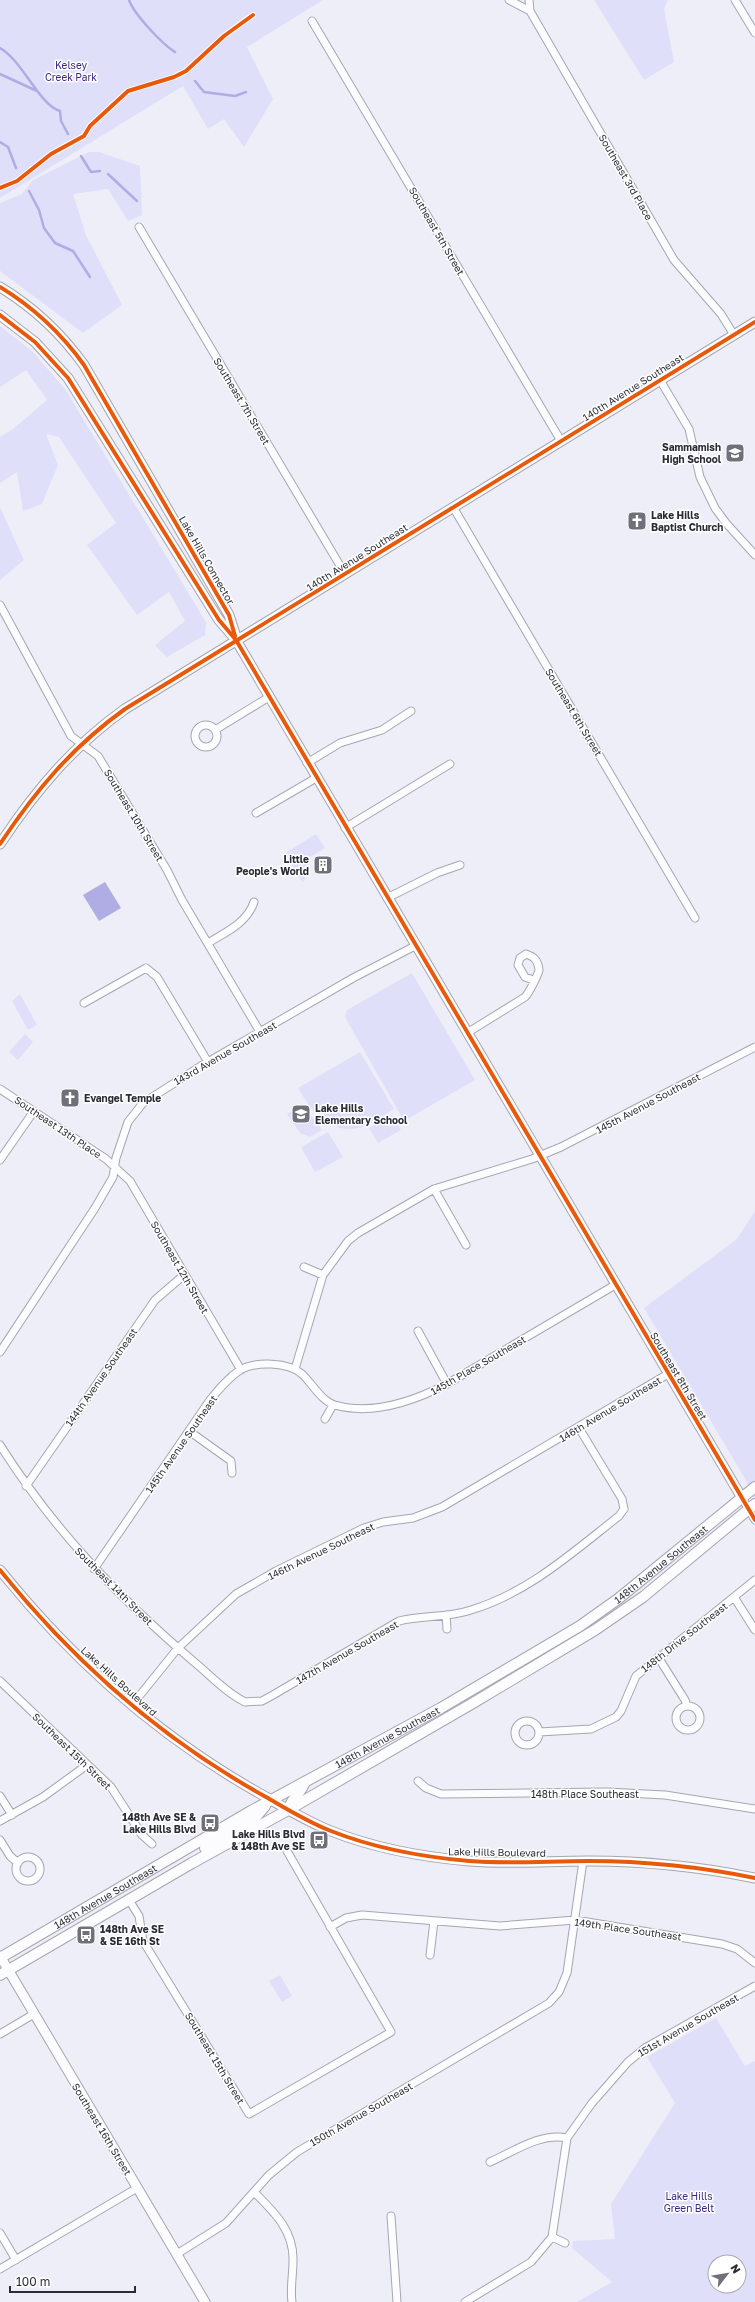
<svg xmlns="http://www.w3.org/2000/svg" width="755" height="2302" font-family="'Golos Text',sans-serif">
	<rect width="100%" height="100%" fill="#eeeef8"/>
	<path fill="#dfdffa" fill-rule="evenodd" d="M 0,0 L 323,0 L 247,47 L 273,99 L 244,147 L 224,119 L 208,129 L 183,86 L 0,198 Z
		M 594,0 L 668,0 L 664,9 L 674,62 L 644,80 Z
		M 89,152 L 99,152 L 140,166 L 142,215 L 128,221 L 108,189 L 73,194 L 86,235 L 122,305 L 83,333 L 0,271 L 0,203 L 22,194 L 33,180 Z
		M 0,326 L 33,352 L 65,389 L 206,622 L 205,635 L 167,657 L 155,645 L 185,621 L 169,592 L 137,615 L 87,545 L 116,523 L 59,437 L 46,434 L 58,465 L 42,504 L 23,511 L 17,472 L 0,483 L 0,437 L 13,429 L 47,400 L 26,370 L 0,387 Z
		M 0,507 L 24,560 L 0,580 Z
		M 316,834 L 325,848 L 307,859 L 309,864 L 300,869 L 306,879 L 302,882 L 285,853 Z
		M 412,973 L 475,1080 L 404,1121 L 345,1017 L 347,1010 Z
		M 20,994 L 37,1025 L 28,1030 L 12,1001 Z
		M 25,1034 L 33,1042 L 18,1060 L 9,1052 Z
		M 360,1052 L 394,1109 C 385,1114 376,1121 367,1125 C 334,1139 313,1114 298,1088 Z
		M 303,1105 C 308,1115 317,1120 322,1130 L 310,1137 L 300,1133 L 287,1114 Z
		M 392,1115 L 401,1130 L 378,1143 L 369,1128 Z
		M 328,1132 L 343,1157 L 315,1172 L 301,1147 Z
		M 755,1211 L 755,1500 L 744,1477 L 644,1308 L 737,1239 Z
		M 280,1975 L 292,1996 L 282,2002 L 269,1981 Z
		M 716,2018 L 745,2066 L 755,2061 L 755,2302 L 577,2302 L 612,2282 L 572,2248 L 573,2241 L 615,2239 L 611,2204 L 675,2103 L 647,2057 ZM 715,2262 L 739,2262 L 739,2286 L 715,2286 Z"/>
	<path fill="#b0ace4" d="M 105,882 L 121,908 L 99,921 L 83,895 Z"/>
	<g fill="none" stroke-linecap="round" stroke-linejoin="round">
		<path stroke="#b0ace4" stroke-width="2.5" d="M 129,0 C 134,14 162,44 175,52
			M 0,48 C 22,60 40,106 60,111 L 61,121 L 68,134
			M 0,74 L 37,91
			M 195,81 L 204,92 L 235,96 L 246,92
			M 0,142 L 8,147 L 16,168
			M 81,156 L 91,172 L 100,171
			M 108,174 L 137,201
			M 29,191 L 39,210 L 44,228 L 55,243 L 73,251 L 90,277"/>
		<g stroke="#a6a6b0" stroke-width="9">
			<path id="street" d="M 509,0 L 530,11
				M 529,0 L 530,11 L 674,260 L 721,314 L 734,335
				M 735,0 L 755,33
				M 312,21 L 561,441
				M 139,227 L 345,574
				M 660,380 L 689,429 L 700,477 L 715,508 L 726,523 L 755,555
				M 453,507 L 695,918
				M 0,605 L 71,736 L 98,756 L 167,870 L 182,900 L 260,1032
				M195 736a11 11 0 1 1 22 0a11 11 0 1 1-22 0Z
				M 215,730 L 269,697
				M 307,763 L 340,743 L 382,730 L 411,711
				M 256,813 L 316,778
				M 345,828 L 450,764
				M 387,898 L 437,873 L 460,865
				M 208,943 C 226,932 247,923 254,902
				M 146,968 L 157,977 L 208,1062
				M 84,1003 L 146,968
				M 467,1033 L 525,997 C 529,993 538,975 539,970 C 538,961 535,957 526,954 L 520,958 L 518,965 L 525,977 L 533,980
				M 0,1089 L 106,1159 L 130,1181 L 241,1370
				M 0,1160 L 34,1111
				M 434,1189 L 466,1245
				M 304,1267 L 323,1275
				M 418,1331 L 447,1384
				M 0,1352 L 95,1208 L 113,1177 L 116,1158 L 128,1122 L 143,1103 L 201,1066 L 353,978 L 415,946
				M 295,1369 L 323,1275 L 348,1241 L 358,1233 L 434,1189 L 532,1159 L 561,1147 L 755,1047
				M 325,1419 L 333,1405
				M 579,1428 L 622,1499 L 624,1509
				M 189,1431 L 231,1461 L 232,1473
				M 0,1445 C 53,1529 117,1596 193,1661 C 209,1674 226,1693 245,1702 L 262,1701 L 273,1695 L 399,1621 C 423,1615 448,1618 471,1610 C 528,1593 573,1552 619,1516 L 624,1509
				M 26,1486 L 155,1300 L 184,1275
				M 742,1498 L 755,1520
				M 94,1569 L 210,1400 C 219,1389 228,1378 240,1370 C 256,1361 288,1362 302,1374 C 312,1383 321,1401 335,1405 C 373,1416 414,1401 447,1384 L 615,1285
				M 734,1597 L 755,1630
				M 446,1615 L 447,1629
				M 658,1657 L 685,1700 L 687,1706
				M 0,1681 L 111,1787 L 142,1835 L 152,1844
				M 132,1705 L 178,1648 L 236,1594 L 276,1571 L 364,1528 L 383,1522 L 413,1518 L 442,1507 L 668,1374
				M676 1718a12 12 0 1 1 24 0a12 12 0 1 1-24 0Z
				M515 1733a12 12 0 1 1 24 0a12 12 0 1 1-24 0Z
				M 539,1732 L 591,1729 L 616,1717 L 621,1711 L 636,1676 L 755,1580
				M 418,1781 L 426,1788 L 441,1794 L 607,1792 L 665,1795 L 755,1809
				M 0,1796 L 12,1815
				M 0,1821 L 43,1797 L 87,1765
				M 0,1840 L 10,1856 L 18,1863
				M16 1869a12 12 0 1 1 24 0a12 12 0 1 1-24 0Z
				M 129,1900 L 139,1916 L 143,1941 L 249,2114 L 391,2032 L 287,1851
				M 330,1927 L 346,1918 L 362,1915 L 500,1926 L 575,1920 L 722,1944 L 737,1949 L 755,1963
				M 430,1955 L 434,1921
				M 0,2034 L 34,2014
				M 490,2162 C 513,2152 541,2132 567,2138
				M 255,2193 C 275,2213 294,2231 293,2261 C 293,2275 290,2289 292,2302
				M 391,2216 L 397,2302
				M 0,2233 L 16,2260
				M 552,2237 L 565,2243
				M 177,2254 L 226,2223 L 269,2175 L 297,2152 L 549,2003 L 559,1992 L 567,1973 L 583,1861
				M 0,2269 L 137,2188
				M 465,2302 L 531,2262 L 552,2237 L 567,2138 L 592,2103 L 628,2062 L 645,2048 L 755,1986"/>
		</g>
		<g stroke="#a6a6b0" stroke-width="11">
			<path id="secondary" d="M 0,287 C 33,307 61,333 84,365 L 229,615 L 236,637
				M 0,315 L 35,342 L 68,378 L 219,620 L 236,640 L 742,1498
				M 0,844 C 36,790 72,747 125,709 L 755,322
				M 0,1570 C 74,1662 163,1740 266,1797 C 287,1809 308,1822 331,1831 C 374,1848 422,1857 469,1861 C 508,1864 549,1861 589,1861 C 644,1861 701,1867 755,1878
				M 0,1956 L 205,2302"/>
		</g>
		<g stroke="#a6a6b0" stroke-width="12">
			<g id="primary">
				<path d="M 288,1810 C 291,1799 300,1794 304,1784"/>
				<path d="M 205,1848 L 254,1819 L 265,1806"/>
				<path id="s1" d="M 0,1958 L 251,1811 L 441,1708 L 580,1626 L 618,1599 L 755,1487"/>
				<path d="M 0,1975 L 192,1863 L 288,1810 L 473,1703 L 595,1630 L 643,1597 L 755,1504"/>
			</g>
		</g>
		<use href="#street" stroke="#fcfcfe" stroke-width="7"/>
		<use href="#secondary" stroke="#fcfcfe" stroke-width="9"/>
		<use href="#primary" stroke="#fcfcfe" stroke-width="10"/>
		<g stroke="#fff" stroke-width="6">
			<path id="cycleway" d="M 0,188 L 17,181 L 51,154 L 84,136 L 90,126 L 128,91 L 174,77 L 186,71 L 224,36 L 253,15
				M 0,287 C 33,307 61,333 84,365 L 229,615 L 235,636
				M 0,315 L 35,342 L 68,378 L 219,620 L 236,640 L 755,1520
				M 0,844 C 36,790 72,747 125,709 L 755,322
				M 0,1570 C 74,1662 163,1740 266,1797 C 287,1809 308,1822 331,1831 C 374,1848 422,1857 469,1861 C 508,1864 549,1861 589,1861 C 644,1861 701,1867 755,1878"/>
		</g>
		<use href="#cycleway" stroke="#e8590c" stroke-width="4"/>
	</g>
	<defs>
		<g id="school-square" transform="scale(1)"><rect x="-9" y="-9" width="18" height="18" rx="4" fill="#70707b" stroke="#fff"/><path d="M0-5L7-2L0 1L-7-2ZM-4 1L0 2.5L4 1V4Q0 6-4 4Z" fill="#fff"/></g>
		<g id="church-square" transform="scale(1)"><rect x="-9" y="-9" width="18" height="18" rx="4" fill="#70707b" stroke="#fff"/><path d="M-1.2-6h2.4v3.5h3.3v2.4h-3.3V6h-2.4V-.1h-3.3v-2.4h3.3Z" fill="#fff"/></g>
		<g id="building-square" transform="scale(1)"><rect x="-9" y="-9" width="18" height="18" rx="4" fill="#70707b" stroke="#fff"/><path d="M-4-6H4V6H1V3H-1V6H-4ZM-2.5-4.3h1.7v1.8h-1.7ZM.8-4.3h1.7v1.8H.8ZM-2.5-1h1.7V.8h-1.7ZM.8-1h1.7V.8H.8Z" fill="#fff"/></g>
		<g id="bus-square" transform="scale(1)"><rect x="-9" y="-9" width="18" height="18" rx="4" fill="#70707b" stroke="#fff"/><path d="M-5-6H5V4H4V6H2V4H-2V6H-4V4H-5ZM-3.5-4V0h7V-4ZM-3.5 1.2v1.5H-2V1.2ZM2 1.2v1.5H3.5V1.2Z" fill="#fff"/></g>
	</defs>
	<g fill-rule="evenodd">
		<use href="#school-square" x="735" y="453"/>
		<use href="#church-square" x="637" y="521"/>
		<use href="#building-square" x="323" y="865"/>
		<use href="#church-square" x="70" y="1098"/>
		<use href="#school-square" x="301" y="1114"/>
		<use href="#bus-square" x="210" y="1823"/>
		<use href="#bus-square" x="319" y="1840"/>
		<use href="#bus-square" x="86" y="1935"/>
	</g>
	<g text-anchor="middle" stroke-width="3" stroke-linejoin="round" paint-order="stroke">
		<g font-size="10" fill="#3b2880" stroke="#fff">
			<text x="71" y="69">Kelsey<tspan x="71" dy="12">Creek Park</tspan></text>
			<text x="689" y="2200">Lake Hills<tspan x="689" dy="12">Green Belt</tspan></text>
		</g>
		<g font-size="10" fill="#2c2c38" stroke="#fff">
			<text transform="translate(626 177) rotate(60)" y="4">Southeast 3rd Place</text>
			<text transform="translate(437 231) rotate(60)" y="4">Southeast 5th Street</text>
			<text transform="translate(633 387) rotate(-32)" y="4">140th Avenue Southeast</text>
			<text transform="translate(242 401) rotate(59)" y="4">Southeast 7th Street</text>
			<text transform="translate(357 557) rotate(-32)" y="4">140th Avenue Southeast</text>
			<text transform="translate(207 560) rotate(60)" y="4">Lake Hills Connector</text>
			<text transform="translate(574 712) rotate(59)" y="4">Southeast 6th Street</text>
			<text transform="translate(134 815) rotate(59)" y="4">Southeast 10th Street</text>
			<text transform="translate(225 1053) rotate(-30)" y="4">143rd Avenue Southeast</text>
			<text transform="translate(648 1103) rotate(-28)" y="4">145th Avenue Southeast</text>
			<text transform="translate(58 1127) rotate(34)" y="4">Southeast 13th Place</text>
			<text transform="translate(180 1267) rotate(60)" y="4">Southeast 12th Street</text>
			<text transform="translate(478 1365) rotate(-30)" y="4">145th Place Southeast</text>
			<text transform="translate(679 1376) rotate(59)" y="4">Southeast 8th Street</text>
			<text transform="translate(101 1377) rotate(-55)" y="4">144th Avenue Southeast</text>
			<text transform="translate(610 1409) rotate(-31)" y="4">146th Avenue Southeast</text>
			<text transform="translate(181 1444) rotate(-55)" y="4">145th Avenue Southeast</text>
			<text transform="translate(321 1551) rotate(-26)" y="4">146th Avenue Southeast</text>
			<text dy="4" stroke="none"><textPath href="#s1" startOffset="770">148th Avenue Southeast</textPath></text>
			<text transform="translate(114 1586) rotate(45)" y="4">Southeast 14th Street</text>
			<text transform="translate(684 1637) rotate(-38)" y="4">148th Drive Southeast</text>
			<text transform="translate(347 1652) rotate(-30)" y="4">147th Avenue Southeast</text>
			<text transform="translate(119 1681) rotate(42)" y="4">Lake Hills Boulevard</text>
			<text dy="4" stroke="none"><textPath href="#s1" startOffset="446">148th Avenue Southeast</textPath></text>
			<text transform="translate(72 1751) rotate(44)" y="4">Southeast 15th Street</text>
			<text x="585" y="1798">148th Place Southeast</text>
			<text transform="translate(497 1852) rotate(1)" y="4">Lake Hills Boulevard</text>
			<text dy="4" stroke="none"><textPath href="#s1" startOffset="122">148th Avenue Southeast</textPath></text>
			<text transform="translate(628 1929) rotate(8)" y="4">149th Place Southeast</text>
			<text transform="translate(688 2025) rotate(-30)" y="4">151st Avenue Southeast</text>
			<text transform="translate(215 2058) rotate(59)" y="4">Southeast 15th Street</text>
			<text transform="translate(361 2114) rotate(-30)" y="4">150th Avenue Southeast</text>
			<text transform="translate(102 2129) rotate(59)" y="4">Southeast 16th Street</text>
		</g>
		<g font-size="10" font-weight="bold" fill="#2c2c38" stroke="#fff" text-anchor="end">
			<text x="721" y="451">Sammamish<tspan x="721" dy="12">High School</tspan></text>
			<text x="651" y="519" text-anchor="start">Lake Hills<tspan x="651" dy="12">Baptist Church</tspan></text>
			<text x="309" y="863">Little<tspan x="309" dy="12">People's World</tspan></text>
			<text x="84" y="1102" text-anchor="start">Evangel Temple</text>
			<text x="315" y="1112" text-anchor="start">Lake Hills<tspan x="315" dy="12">Elementary School</tspan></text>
			<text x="196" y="1821">148th Ave SE &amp;<tspan x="196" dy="12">Lake Hills Blvd</tspan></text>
			<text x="305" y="1838">Lake Hills Blvd<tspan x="305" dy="12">&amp; 148th Ave SE</tspan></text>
			<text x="100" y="1933" text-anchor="start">148th Ave SE<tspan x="100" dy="12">&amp; SE 16th St</tspan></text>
		</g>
	</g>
	<g transform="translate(727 2274) rotate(59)"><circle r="19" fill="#ffffff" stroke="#ababaf"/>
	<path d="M0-3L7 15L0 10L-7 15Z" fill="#70707b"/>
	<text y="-6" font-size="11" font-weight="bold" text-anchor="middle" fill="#2c2c38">N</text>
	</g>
	<path d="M10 2286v6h125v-6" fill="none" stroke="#2c2c38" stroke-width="2"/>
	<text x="16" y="2286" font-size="12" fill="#2c2c38" stroke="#ffffff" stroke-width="3" paint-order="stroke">100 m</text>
</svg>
